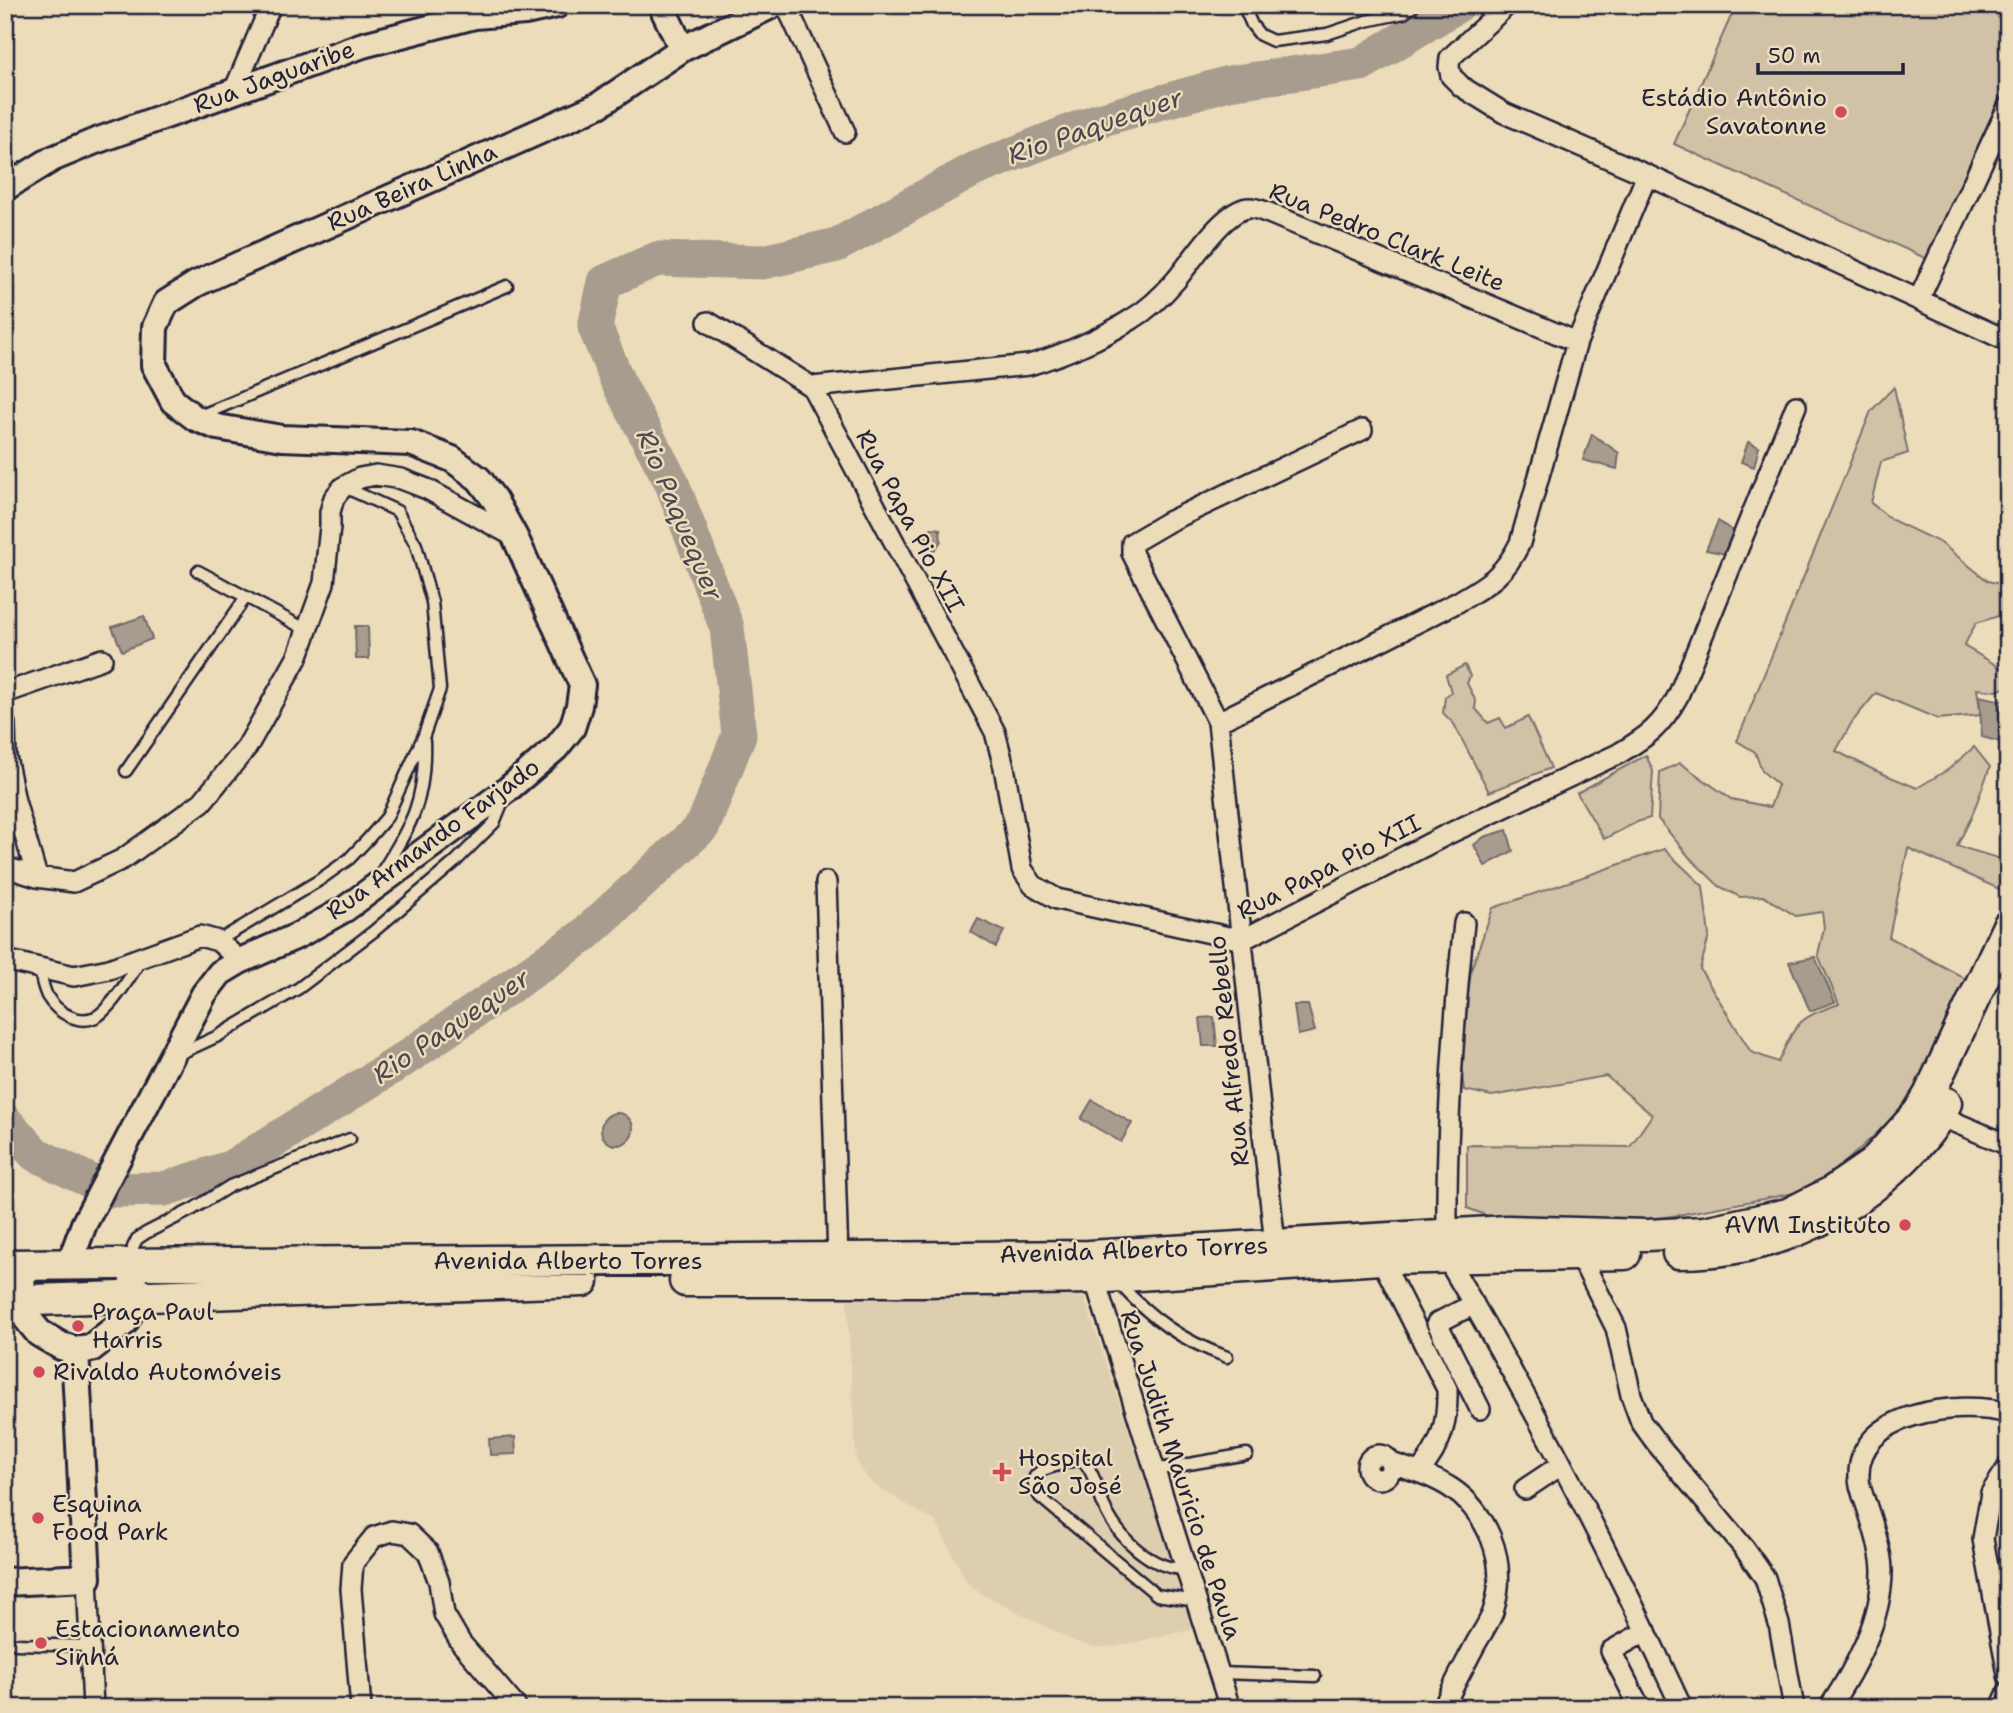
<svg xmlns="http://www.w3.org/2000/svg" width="2013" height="1713" font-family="'Shantell Sans',sans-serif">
	<rect width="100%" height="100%" fill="#eddcb9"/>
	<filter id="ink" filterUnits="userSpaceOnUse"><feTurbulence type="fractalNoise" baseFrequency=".0143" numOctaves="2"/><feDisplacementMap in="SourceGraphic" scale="14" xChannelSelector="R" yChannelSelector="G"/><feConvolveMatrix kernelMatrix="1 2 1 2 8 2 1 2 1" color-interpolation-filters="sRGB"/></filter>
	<g filter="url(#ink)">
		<path fill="#deceb0" d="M 1074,1295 L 1084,1298 L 1086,1303 L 1195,1629 L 1112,1647 L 1095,1647 L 1076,1642 L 980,1593 L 966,1581 L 936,1522 L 874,1485 L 860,1468 L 856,1458 L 847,1300 Z"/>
		<path fill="#d0c1a7" stroke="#797271" stroke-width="2" d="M 1736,5 L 2008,5 L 2008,79 L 1927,259 L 1674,144 Z
			M 1894,387 L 1908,453 L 1881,462 L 1871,503 L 1892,520 L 1941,543 L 1988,581 L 2008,586 L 2008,613 L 1976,623 L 1964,646 L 2008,672 L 2008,686 L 1997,691 L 1977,689 L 1981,715 L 1938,719 L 1876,693 L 1852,722 L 1836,751 L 1874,770 L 1917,788 L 1949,769 L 1974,747 L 1990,767 L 1971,818 L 1957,846 L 2008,861 L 2008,893 L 1908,848 L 1889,937 L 1970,981 L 1915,1098 L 1816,1189 L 1651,1220 L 1509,1224 L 1467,1208 L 1467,1145 L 1630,1147 L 1652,1115 L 1606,1076 L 1492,1096 L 1464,1090 L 1459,1055 L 1471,970 L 1493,908 L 1664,849 L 1703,886 L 1709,936 L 1700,969 L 1751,1052 L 1778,1062 C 1797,1022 1796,1019 1839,1004 L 1818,955 L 1824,928 L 1822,912 L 1796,916 L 1763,896 L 1740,897 L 1719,886 L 1690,858 L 1658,819 L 1660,772 L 1680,763 L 1731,799 L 1770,807 L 1778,785 L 1762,771 L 1755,752 L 1737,741 L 1871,411 Z
			M 1465,665 L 1470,676 L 1467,683 L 1476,702 L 1475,708 L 1488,723 L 1500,718 L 1506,728 L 1528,717 L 1551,768 L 1489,792 L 1454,724 L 1443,713 L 1445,697 L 1451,692 L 1446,675 Z
			M 1646,755 L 1653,771 L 1650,818 L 1637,822 L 1604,839 L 1577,793 Z"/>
		<path fill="#a79c8e" stroke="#726b6d" stroke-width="2" d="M 1592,434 L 1619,453 L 1617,469 L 1583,460 Z
			M 1748,442 L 1759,447 L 1754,467 L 1741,462 Z
			M 1718,521 L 1733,531 L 1727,554 L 1706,550 Z
			M 931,528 L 940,529 L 941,541 L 934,551 L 926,548 L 926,536 Z
			M 144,616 L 152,639 L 122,651 L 112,627 Z
			M 355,626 L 368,626 L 369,659 L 356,659 Z
			M 1979,696 L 2008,702 L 2004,743 L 1982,737 Z
			M 1507,830 L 1513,851 L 1485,866 L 1474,845 L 1484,837 Z
			M 978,919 L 1004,931 L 996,947 L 971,932 Z
			M 1815,957 L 1835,1002 L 1810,1011 L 1789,962 Z
			M 1294,1005 L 1308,1005 L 1315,1031 L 1298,1035 Z
			M 1214,1017 L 1217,1046 L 1203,1046 L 1200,1018 Z
			M 1092,1100 L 1132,1123 L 1121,1142 L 1081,1119 Z
			M601 1129a16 16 0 1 1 32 0a16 16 0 1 1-32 0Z
			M 515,1437 L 516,1454 L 490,1455 L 489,1439 Z"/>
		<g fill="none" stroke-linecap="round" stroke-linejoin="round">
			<path stroke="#a79c8e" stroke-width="35" d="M 5,1121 L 35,1154 L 109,1190 L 164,1189 L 230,1168 L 400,1062 L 582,937 L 703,826 L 739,735 L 727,628 L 671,481 L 617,380 L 595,327 L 605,282 L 657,259 L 763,262 L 837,245 L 973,170 L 1099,120 L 1229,83 L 1361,64 L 1458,5"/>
			<g stroke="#22223b" stroke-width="15">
				<path id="service" d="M 1243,5 L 1252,25 L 1260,35 L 1273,41 L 1327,34 L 1366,21 L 1404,13 L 1415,5
					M 202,415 L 507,286
					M 198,571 L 307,630
					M 126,771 L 246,597
					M 381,873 C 412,825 426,799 424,741
					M 218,941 L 318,881 L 349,859 L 368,839 L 387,817 L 424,735 L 440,689 L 432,602 L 416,545 L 397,511 L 344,487
					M 40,969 C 41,978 43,987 47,996 C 57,1013 81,1027 99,1015 C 114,1004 130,977 140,961
					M 177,1055 L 218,1036 L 299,988 L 374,931 L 455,862 L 494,823 L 503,801
					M 133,1261 L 133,1247 L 137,1239 L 146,1233 L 193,1209 L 230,1186 L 350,1139
					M 1118,1282 C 1151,1319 1181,1340 1227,1357
					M 1154,1470 L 1247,1454
					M 1186,1569 C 1152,1570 1117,1537 1104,1506 C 1099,1496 1093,1468 1083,1462 C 1075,1457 1060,1465 1052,1467 C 1032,1472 1029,1481 1040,1497 L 1157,1595 L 1196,1601
					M 16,1644 L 90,1646
					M 1219,1673 L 1315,1676"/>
			</g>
			<g stroke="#22223b" stroke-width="24">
				<path id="minor" d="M 786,5 L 845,132
					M 1507,5 L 1450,58 L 1449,67 L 1451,76 L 1462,87 L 1504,113 L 1647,175 L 2008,341
					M 233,93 L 271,5
					M 1919,299 L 2008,107
					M 708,322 L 812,387 L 995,732 L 1004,767 L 1022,869 L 1033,885 L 1057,899 L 1242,940 L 1444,836 L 1618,754 C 1648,736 1661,727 1678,696 L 1796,406
					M 812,387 L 1029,365 C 1063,355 1102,338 1132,319 C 1149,309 1164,294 1176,280 C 1192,261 1223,211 1248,208 C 1254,207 1263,211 1269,213 L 1577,342
					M 5,693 L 102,659
					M 1218,722 L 1458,602 C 1488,584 1504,576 1520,543 L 1577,342 L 1647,175
					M 5,724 L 6,757 L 15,801 L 37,877
					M 5,867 L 37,877 L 74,882 L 123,859 L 202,802 L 247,747 L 297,658 L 324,583 L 330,527 L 330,512 L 334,498 L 343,487 L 360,478 L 376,475 L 401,479 L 427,489 L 515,537
					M 826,882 L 838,1259
					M 5,960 L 74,976 L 109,969 L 200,936 L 218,941 L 240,961
					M 1940,1116 L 2008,1145
					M 1447,1235 C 1446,1130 1453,1027 1464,923
					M 1275,1244 L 1218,722 L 1132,553 L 1132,543 L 1168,522 L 1362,430
					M 1579,1254 L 1616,1328 L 1631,1395 L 1641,1422 L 1658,1445 L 1744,1548 L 1765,1578 L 1779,1624 L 1794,1708
					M 1446,1257 C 1533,1403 1611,1555 1682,1708
					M 1381,1259 L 1447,1389 C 1448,1423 1441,1446 1419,1472
					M 1091,1268 L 1230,1708
					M 1474,1304 L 1437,1323 L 1480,1409
					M1367 1467a12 12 0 1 1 24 0a12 12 0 1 1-24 0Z
					M 1391,1463 C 1438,1478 1471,1490 1491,1538 C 1501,1563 1501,1586 1493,1612 C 1489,1623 1481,1634 1475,1645 C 1464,1666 1453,1686 1443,1708
					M 2008,1467 L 1991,1493 L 1983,1539 L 2008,1675
					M 1525,1489 L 1561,1465
					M 87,1578 L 93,1708
					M 361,1708 L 351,1589 L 353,1563 L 374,1537 L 392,1531 L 409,1534 L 428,1552 L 439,1582 L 444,1614 L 461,1643 L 517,1708
					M 1640,1708 L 1611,1651 L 1646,1631
					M 1829,1708 C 1855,1669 1882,1620 1882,1571 C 1882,1551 1872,1522 1866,1504 C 1863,1496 1859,1486 1859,1478 C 1856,1411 1959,1400 2008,1413
					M 2001,1708 L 2008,1692"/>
			</g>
			<g stroke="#22223b" stroke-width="30">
				<path id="tertiary" d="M 661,5 L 682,49
					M 5,188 L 52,159 L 93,142 L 363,45 L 475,16 L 525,12 L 557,5
					M 69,1265 L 84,1224 L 204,994 L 220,973 L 240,961 L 297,936 L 345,909 L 507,790 L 556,748 L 572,728 L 579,706 L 582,685 L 515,537 L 494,499 L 479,479 L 452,459 L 411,443 L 282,438 L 217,427 L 195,418 L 173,401 L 154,365 L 155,327 L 166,303 L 196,284 L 222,272 L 599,105 L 682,49 L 773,5"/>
			</g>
			<g stroke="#22223b" stroke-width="32">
				<path id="secondary" d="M 21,1266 L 22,1302 L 26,1317 L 39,1333 L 61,1346 L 75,1350 L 91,1348 L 124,1322 L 132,1308 L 133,1277
					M 5,1582 L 87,1578 L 75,1350"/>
			</g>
			<g stroke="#22223b" stroke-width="35">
				<path id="primary" d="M 1678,1253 C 1764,1253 1844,1220 1904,1159 C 1921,1142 1936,1125 1946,1103
					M 5,1265 L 1089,1256 L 1507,1231 L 1647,1235 L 1704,1232 L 1788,1214 L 1830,1193 L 1872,1164 L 1918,1113 L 1929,1095 L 2008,926
					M 685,1281 L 924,1281 L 1092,1278 L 1381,1259 L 1625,1254
					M 5,1301 L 583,1281"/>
			</g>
			<use href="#service" stroke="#eddcb9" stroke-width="10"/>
			<use href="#minor" stroke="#eddcb9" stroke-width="19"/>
			<use href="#tertiary" stroke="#eddcb9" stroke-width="24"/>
			<use href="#secondary" stroke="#eddcb9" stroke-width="26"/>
			<use href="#primary" stroke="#eddcb9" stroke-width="30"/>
		</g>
	</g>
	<g fill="#d1495b" stroke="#eddcb9" stroke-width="2.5">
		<circle cx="1841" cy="112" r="7"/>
		<circle cx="1905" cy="1225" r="7"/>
		<circle cx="78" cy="1326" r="7"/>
		<circle cx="39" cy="1372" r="7"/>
		<path d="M998.5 1461.5h7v7h7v7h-7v7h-7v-7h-7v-7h7z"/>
		<circle cx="38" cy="1518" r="7"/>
		<circle cx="41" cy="1643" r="7"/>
	</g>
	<g text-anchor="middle" stroke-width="5" stroke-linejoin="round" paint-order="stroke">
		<g font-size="24" fill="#22223b" stroke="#eddcb9">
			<text transform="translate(274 77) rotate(-20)" y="8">Rua Jaguaribe</text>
			<text transform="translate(412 187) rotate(-24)" y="8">Rua Beira Linha</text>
			<text transform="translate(1387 237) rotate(22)" y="8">Rua Pedro Clark Leite</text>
			<text transform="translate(910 521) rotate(62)" y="8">Rua Papa Pio XII</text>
			<text transform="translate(433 839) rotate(-36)" y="8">Rua Armando Farjado</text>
			<text transform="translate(1329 867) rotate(-27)" y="8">Rua Papa Pio XII</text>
			<text transform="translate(1229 1051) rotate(-96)" y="8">Rua Alfredo Rebello</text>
			<text transform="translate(1134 1250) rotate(-2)" y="8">Avenida Alberto Torres</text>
			<text x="568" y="1269">Avenida Alberto Torres</text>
			<text transform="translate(1181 1475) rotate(72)" y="8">Rua Judith Mauricio de Paula</text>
		</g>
		<g font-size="24" fill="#22223b" stroke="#eddcb9" text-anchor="start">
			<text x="1827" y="106" text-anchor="end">Estádio Antônio<tspan x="1827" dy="28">Savatonne</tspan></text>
			<text x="1891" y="1233" text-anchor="end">AVM Instituto</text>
			<text x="92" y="1320">Praça Paul<tspan x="92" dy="28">Harris</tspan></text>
			<text x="53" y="1380">Rivaldo Automóveis</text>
			<text x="1018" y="1466">Hospital<tspan x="1018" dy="28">São José</tspan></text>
			<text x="52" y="1512">Esquina<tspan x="52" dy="28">Food Park</tspan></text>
			<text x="55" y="1637">Estacionamento<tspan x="55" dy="28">Sinhá</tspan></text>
		</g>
		<g font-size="26" font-style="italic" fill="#4a4754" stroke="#eddcb9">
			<text transform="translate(1095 126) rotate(-19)" y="9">Rio Paquequer</text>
			<text transform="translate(680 515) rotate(67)" y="9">Rio Paquequer</text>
			<text transform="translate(451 1026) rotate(-34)" y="9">Rio Paquequer</text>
		</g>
	</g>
	<rect width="2013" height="1713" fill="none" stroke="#eddcb9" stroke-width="28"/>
	<rect x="14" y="14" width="1985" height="1685" fill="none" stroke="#22223b" stroke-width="2.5" filter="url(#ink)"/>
	<path d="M1758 63v10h145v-10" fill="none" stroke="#22223b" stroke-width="3.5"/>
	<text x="1768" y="63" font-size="21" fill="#22223b" stroke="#eddcb9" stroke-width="5" paint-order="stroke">50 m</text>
</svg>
